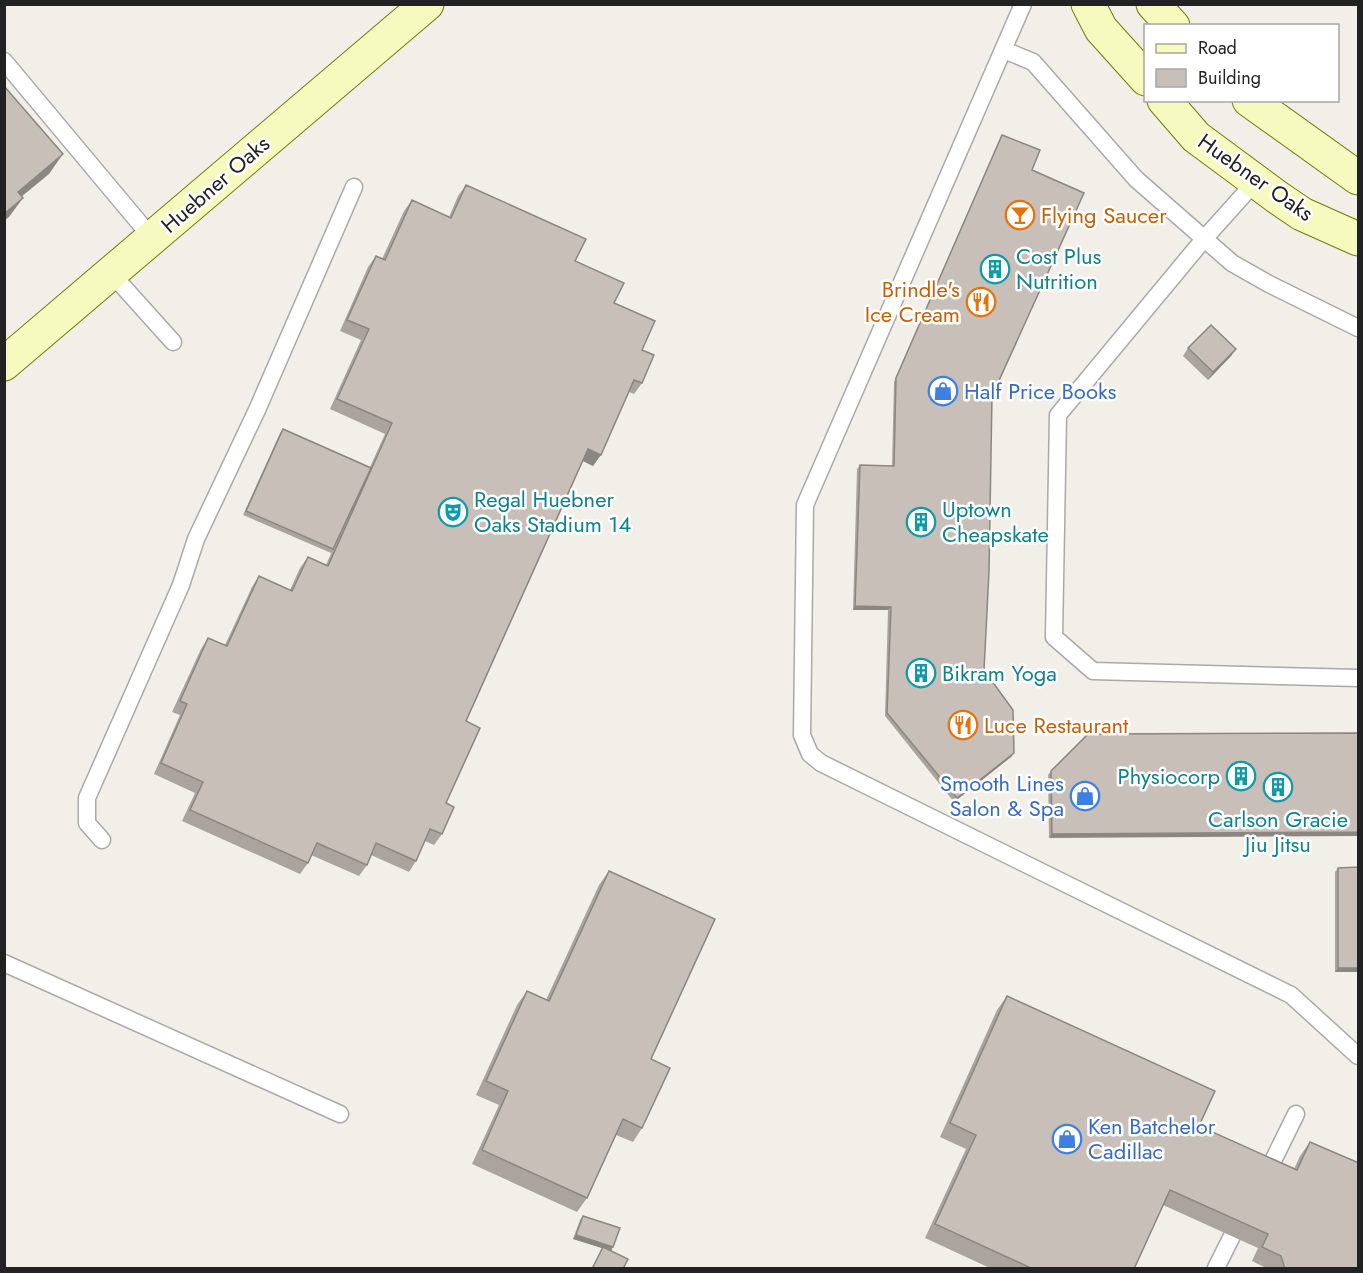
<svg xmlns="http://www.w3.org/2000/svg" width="1363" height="1273" font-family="Jost,sans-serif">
	<rect width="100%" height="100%" fill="#f2efe9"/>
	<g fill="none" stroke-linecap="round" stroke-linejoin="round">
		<g stroke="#a9a9a9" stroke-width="19">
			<path id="lane" d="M 1023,4 L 805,505 L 802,735 L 810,754 L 821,763 L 1291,995 L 1358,1056
				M 1004,50 L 1033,62 L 1136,179 L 1232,263 L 1269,284 L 1358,328
				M 4,61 L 152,238
				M 1256,181 L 1204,239 L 1058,415 L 1054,637 L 1093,671 L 1358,678
				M 111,273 L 173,342
				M 102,840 L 87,823 L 87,798 L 181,585 L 196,539 L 257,410 L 354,187
				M 4,963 L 340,1114
				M 1266,1175 L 1296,1114
				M 1216,1268 L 1232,1236"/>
		</g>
		<g stroke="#707d05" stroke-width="35">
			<path id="secondary" d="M 1088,4 L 1101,29 L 1146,79
				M 1153,4 L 1173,26
				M 1164,100 L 1196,137 L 1277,197 L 1302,214 L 1358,239
				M 1249,100 L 1358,178
				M 4,364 L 427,4"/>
		</g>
		<use href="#lane" stroke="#fff" stroke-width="16"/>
		<use href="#secondary" stroke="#f7fabf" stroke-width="33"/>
	</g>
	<path fill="#aba49e" d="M 1002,135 L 1032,170 L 992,396 L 984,670 L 1014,753 L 1011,757 L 954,802 L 885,716 L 888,610 L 853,610 L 857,469 L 860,465 L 892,466 L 894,382 L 1000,139 Z
		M 466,185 L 575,261 L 614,303 L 642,350 L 642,383 L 634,394 L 629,392 L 593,466 L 583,461 L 466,721 L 446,803 L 442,834 L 434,845 L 425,841 L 416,861 L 409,872 L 371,855 L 367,865 L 359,876 L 311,855 L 308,863 L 300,874 L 182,821 L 195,793 L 154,774 L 180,715 L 172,712 L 201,649 L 208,638 L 225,645 L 252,587 L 259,576 L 290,590 L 300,568 L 308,557 L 326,565 L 332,551 L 331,553 L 243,515 L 280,433 L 283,429 L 370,467 L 385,434 L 330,409 L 361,340 L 340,331 L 368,267 L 376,256 L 382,259 L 404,211 L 412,200 L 449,217 L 458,196 Z
		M 1188,348 L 1236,349 L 1231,356 L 1208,380 L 1183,356 Z
		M 1359,733 L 1049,838 L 1048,775 L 1051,771 Z
		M 1338,868 L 1359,972 L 1335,972 L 1335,872 Z
		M 609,871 L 651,1059 L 642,1128 L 633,1142 L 616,1135 L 587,1198 L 577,1212 L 472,1164 L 499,1105 L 476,1095 L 517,1005 L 527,991 L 546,1000 L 599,885 Z
		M 1007,996 L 1199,1126 L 1294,1169 L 1300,1156 L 1310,1142 L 1359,1269 L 1268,1269 L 1252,1261 L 1258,1248 L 1163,1205 L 1134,1269 L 992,1269 L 925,1238 L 966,1149 L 940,1137 L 997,1010 Z
		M 583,1216 L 610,1251 L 623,1269 L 591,1269 L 603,1248 L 573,1239 L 580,1220 Z"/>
	<path fill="#8b8681" d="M 63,154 L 49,174 L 4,211 L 18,192 Z
		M 23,198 L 9,217 L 4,221 L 4,214 Z
		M 1236,349 L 1231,356 L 1208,380 L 1213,372 Z
		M 588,449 L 601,455 L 593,466 L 581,460 Z
		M 855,606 L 891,607 L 888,610 L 853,610 Z
		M 1014,753 L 1011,757 L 954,802 L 957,798 Z
		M 1359,832 L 1359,836 L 1049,838 L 1052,834 Z
		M 1338,968 L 1359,968 L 1359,972 L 1335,972 Z
		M 576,1235 L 613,1247 L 611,1251 L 573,1239 Z"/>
	<path fill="#c7bfb8" stroke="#8b8681" stroke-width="1.5" d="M 4,86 L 63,154 L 18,192 L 23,198 L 4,214 Z
		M 1002,135 L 1040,150 L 1032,170 L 1084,193 L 992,396 L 989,572 L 984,670 L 1013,710 L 1014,753 L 957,798 L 887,713 L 891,607 L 855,606 L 860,465 L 894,466 L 896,378 Z
		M 466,185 L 586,239 L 575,261 L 624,283 L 614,303 L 655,321 L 642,350 L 654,355 L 642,383 L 634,380 L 601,455 L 588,449 L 466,721 L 480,728 L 446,803 L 454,807 L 442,834 L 430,829 L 416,861 L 376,843 L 367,865 L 317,843 L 308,863 L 190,810 L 203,782 L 161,763 L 187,704 L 180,701 L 208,638 L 227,646 L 259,576 L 292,591 L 308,557 L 328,566 L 392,423 L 337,399 L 369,329 L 347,320 L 376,256 L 385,260 L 412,200 L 451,218 Z
		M 1211,325 L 1236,349 L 1213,372 L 1188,348 Z
		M 283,429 L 371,468 L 333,549 L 246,511 Z
		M 1359,733 L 1359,832 L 1052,834 L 1051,771 L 1088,734 Z
		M 1359,867 L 1359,968 L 1338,968 L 1338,868 Z
		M 609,871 L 715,919 L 651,1059 L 670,1068 L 642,1128 L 623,1119 L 587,1198 L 482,1150 L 508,1091 L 486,1081 L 527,991 L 549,1001 Z
		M 1007,996 L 1215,1091 L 1199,1126 L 1297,1170 L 1310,1142 L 1359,1163 L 1359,1269 L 1285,1269 L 1281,1256 L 1262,1247 L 1268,1234 L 1170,1190 L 1134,1269 L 1033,1269 L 935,1224 L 976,1135 L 950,1123 Z
		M 583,1216 L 620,1228 L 613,1247 L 576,1235 Z
		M 603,1247 L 628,1259 L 623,1269 L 592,1269 Z"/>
	<defs>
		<g id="bar-ring" transform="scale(1.5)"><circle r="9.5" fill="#fff" stroke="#e8710a" stroke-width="1.5"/><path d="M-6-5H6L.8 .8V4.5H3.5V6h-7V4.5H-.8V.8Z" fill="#e8710a"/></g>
		<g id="building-ring" transform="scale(1.5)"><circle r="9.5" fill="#fff" stroke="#0f9aa8" stroke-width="1.5"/><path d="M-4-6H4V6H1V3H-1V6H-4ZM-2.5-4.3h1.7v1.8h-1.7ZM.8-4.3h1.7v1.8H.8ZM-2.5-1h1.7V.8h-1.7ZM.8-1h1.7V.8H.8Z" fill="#0f9aa8"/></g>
		<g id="restaurant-ring" transform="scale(1.5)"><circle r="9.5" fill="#fff" stroke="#e8710a" stroke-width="1.5"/><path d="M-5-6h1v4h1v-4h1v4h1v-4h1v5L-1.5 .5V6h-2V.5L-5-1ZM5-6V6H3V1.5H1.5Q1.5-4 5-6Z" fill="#e8710a"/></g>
		<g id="shop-ring" transform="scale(1.5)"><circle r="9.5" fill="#fff" stroke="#3f7fe0" stroke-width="1.5"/><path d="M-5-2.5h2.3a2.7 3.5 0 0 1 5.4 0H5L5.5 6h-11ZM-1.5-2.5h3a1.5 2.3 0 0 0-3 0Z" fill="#3f7fe0"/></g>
		<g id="theatre-ring" transform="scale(1.5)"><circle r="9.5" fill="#fff" stroke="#0f9aa8" stroke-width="1.5"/><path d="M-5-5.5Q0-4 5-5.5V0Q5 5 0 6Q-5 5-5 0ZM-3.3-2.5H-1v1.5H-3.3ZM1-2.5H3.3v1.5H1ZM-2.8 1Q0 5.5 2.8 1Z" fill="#0f9aa8"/></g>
	</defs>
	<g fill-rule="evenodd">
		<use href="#bar-ring" x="1020" y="215"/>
		<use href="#building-ring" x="995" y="269"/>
		<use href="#restaurant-ring" x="981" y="302"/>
		<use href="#shop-ring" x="943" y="391"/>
		<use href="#theatre-ring" x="453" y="512"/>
		<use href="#building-ring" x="921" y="522"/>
		<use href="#building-ring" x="921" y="673"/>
		<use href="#restaurant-ring" x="963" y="725"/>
		<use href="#building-ring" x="1241" y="776"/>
		<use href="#building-ring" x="1278" y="787"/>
		<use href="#shop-ring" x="1085" y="796"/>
		<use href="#shop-ring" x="1067" y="1139"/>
	</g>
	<g text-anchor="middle" stroke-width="5" stroke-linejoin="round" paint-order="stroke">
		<g font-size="22" fill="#222" stroke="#fff">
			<text transform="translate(1256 177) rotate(35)" y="8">Huebner Oaks</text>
			<text transform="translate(215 184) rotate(-41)" y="8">Huebner Oaks</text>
		</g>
		<g font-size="22" fill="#c56008" stroke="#fff" text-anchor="start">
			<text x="1041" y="223">Flying Saucer</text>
			<text x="960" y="297" text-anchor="end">Brindle's<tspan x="960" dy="25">Ice Cream</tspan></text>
			<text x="984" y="733">Luce Restaurant</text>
		</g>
		<g font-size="22" fill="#0d838f" stroke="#fff" text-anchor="start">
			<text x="1016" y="264">Cost Plus<tspan x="1016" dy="25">Nutrition</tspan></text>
			<text x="474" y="507">Regal Huebner<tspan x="474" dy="25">Oaks Stadium 14</tspan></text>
			<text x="942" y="517">Uptown<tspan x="942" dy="25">Cheapskate</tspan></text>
			<text x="942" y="681">Bikram Yoga</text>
			<text x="1220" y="784" text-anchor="end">Physiocorp</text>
			<text x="1278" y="827" text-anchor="middle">Carlson Gracie<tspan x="1278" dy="25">Jiu Jitsu</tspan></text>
		</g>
		<g font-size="22" fill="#366cbe" stroke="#fff" text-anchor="start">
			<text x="964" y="399">Half Price Books</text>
			<text x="1064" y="791" text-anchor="end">Smooth Lines<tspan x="1064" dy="25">Salon &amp; Spa</tspan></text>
			<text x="1088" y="1134">Ken Batchelor<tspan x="1088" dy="25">Cadillac</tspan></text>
		</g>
	</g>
	<rect width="1363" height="1273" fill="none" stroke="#222222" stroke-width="12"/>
	<rect x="1144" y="24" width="195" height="78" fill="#ffffff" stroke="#a7a7a7" stroke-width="1.5"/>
	<rect x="1156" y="44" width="30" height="9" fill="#f7fabf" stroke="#a7a7a7" stroke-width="1.5"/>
	<text x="1198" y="54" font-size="18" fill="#222222">Road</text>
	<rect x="1156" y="69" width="30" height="18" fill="#c7bfb8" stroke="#a7a7a7" stroke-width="1.5"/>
	<text x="1198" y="84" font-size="18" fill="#222222">Building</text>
</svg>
